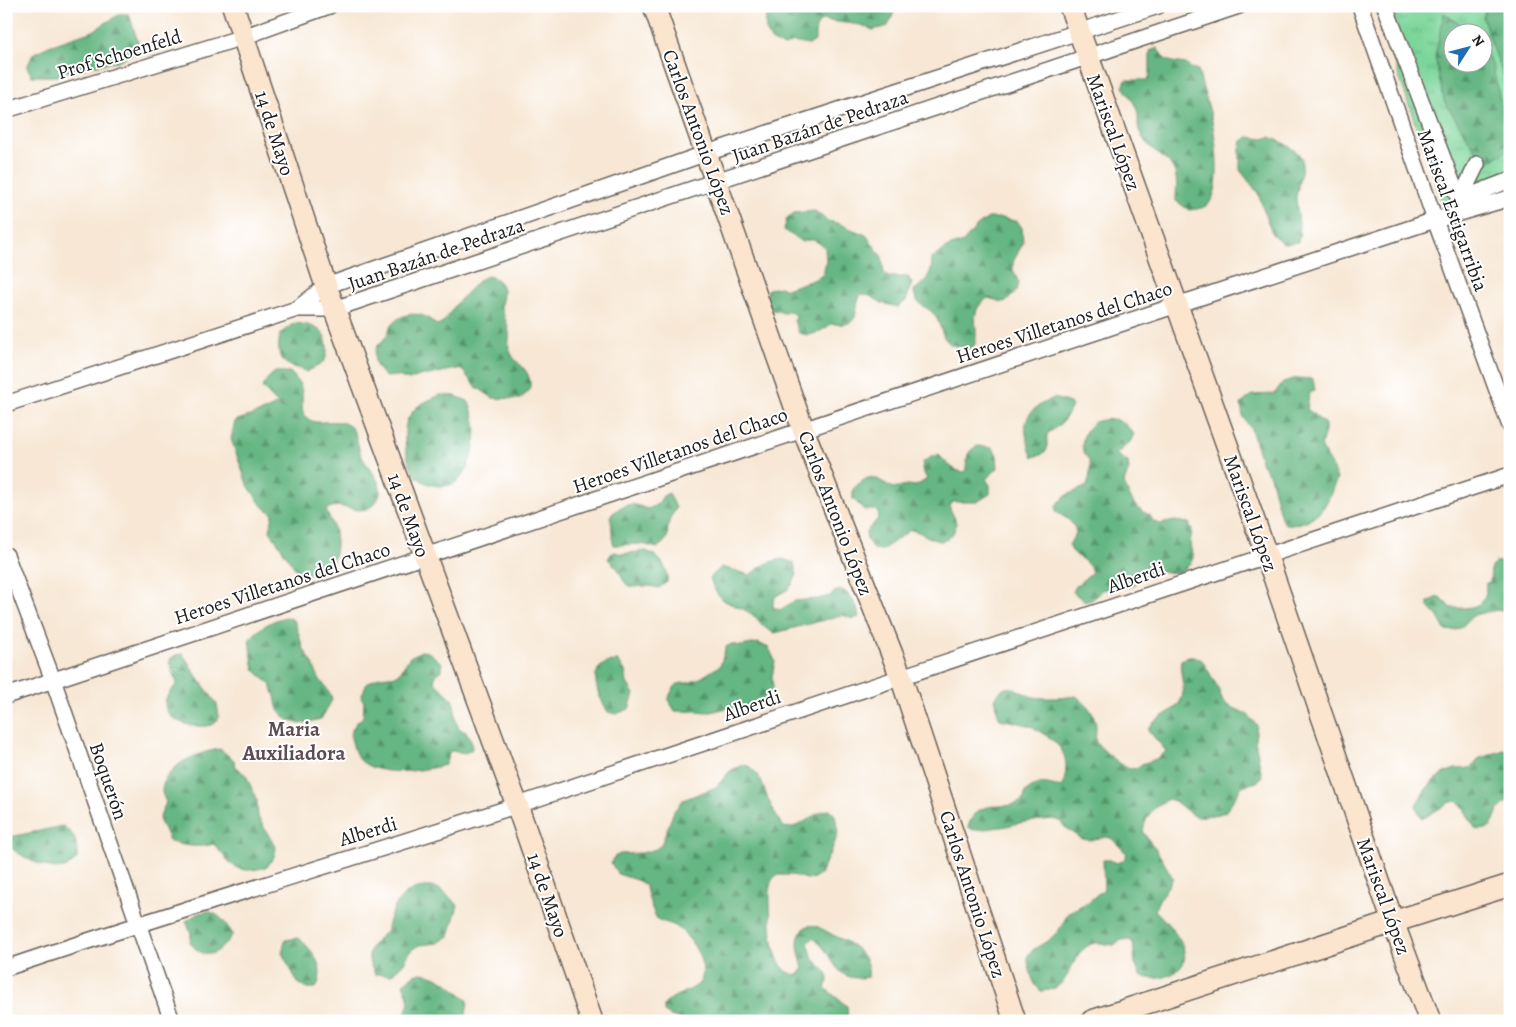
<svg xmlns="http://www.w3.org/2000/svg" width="1516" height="1027" font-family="Alegreya,serif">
	<defs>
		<pattern id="grass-tufts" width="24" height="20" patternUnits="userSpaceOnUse" patternTransform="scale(1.25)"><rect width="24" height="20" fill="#7cd59a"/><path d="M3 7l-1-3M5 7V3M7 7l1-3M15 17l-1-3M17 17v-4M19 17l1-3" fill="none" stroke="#6bb684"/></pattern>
		<pattern id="forest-firs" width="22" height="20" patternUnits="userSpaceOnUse" patternTransform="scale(1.25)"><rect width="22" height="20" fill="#65b682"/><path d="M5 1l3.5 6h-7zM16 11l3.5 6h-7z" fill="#52936a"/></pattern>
	</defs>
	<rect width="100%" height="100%" fill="#fff"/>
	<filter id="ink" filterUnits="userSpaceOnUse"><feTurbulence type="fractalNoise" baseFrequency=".02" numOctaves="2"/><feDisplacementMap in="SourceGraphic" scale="10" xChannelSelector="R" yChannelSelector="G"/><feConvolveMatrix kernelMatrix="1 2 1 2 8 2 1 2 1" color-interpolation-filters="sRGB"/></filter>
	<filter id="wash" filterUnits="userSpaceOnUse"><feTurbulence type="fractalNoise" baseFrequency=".0096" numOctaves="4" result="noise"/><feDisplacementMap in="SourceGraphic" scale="20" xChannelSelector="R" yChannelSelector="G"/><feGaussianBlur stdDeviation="1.12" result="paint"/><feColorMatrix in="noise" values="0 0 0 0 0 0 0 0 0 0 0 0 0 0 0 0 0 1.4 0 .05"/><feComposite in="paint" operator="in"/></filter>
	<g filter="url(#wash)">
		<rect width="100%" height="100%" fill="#f7e7d4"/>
		<path fill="url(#grass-tufts)" stroke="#4c785b" fill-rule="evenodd" d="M 1375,6 L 1510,6 L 1510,185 L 1444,207 ZM 1454,32 L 1484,32 L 1484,62 L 1454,62 Z"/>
		<path fill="url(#forest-firs)" stroke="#40694f" d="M 766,6 L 897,6 L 888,26 L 873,30 L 861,25 L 822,20 C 815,25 815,32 815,41 L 809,45 L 792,42 L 785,46 C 759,39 767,26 766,6 Z
			M 1486,6 L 1501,6 L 1510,10 L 1510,95 L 1483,18 Z
			M 1444,13 L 1471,32 L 1454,32 L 1454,62 L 1484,62 L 1484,50 L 1492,64 L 1503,114 L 1509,149 L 1485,165 L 1444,101 L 1435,57 Z
			M 120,14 L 129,14 L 138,42 L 136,52 L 118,61 L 69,71 L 58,76 L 32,76 L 27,67 L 33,54 L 49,46 L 93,31 Z
			M 1157,48 L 1165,59 L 1172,62 L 1186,64 L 1191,68 L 1198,70 C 1202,88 1210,107 1213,126 C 1216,144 1223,193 1207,205 C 1202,209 1195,209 1189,210 L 1176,201 C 1176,192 1178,179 1174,170 C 1167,155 1146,151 1139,130 C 1137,125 1139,119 1138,114 C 1136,104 1129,95 1123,87 L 1126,80 L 1148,80 L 1150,74 L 1150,51 Z
			M 1248,137 L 1263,139 L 1270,137 L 1284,143 L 1298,153 L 1302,159 L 1302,167 L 1296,197 L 1300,234 L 1298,242 L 1284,244 L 1272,234 L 1258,193 L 1240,170 L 1240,148 L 1242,141 Z
			M 815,211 L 828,221 L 837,223 L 866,235 L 882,257 L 884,273 L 888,277 L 908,277 L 912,283 L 906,301 L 898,307 L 882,303 L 870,296 L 861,294 C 851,315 864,326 831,324 C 822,331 810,338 799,333 L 794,321 L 797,316 L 790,312 L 784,313 L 769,309 L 766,299 L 768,289 L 780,287 L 786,289 L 813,280 L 823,275 L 826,261 L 825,248 C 817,241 813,237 802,242 L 784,230 L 787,218 L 794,213 Z
			M 988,218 L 1003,218 L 1018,222 L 1022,228 L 1023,243 L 1013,262 L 1013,270 L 1019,283 L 1017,291 L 1007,301 L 1002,302 L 988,298 C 966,312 981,327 974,346 L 967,349 C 961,346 953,347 948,342 C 941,336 941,325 936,317 C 929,305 915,308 914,290 C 925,283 934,272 931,259 L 948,247 L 963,242 L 977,226 Z
			M 488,276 C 497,278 504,284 503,294 C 503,298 501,302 501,306 C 502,314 508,323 509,332 C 510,337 508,342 509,347 C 513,367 532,364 530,390 L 520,399 L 493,398 L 475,386 L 462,370 L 455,369 L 429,375 L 422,375 L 409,380 L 397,376 L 386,377 C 376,369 371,359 377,347 C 379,343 383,341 385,338 C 388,334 389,328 392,324 C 401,314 416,311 428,318 C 431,320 433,323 437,325 L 442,324 L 457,303 L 480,279 Z
			M 294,323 C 312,325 328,328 327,350 C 327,355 326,360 321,364 C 317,367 311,369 306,372 C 301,368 296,369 291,366 C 276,360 278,347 280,334 Z
			M 275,372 L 290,372 C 300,382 303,388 302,402 C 302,406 302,411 304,414 C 312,429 332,417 346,424 C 359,430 356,446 362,457 C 369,470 389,486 376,502 C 360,521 341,498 326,510 C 328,517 332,522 334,528 C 338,544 337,567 319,571 C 310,573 304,575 296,570 L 270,531 L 273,514 L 262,506 L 247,484 L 231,439 L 235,421 L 264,411 L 278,404 L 262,387 L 268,378 Z
			M 1297,378 L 1313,379 L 1315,390 L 1309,394 L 1307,409 L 1325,424 L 1325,431 L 1321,446 L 1324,452 L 1332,465 L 1337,479 C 1333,488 1329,500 1323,508 C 1316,519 1298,526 1285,524 L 1281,518 L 1270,476 L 1262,464 L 1251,429 L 1243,417 L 1241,404 L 1252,395 L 1274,394 L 1283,382 Z
			M 440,395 L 455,396 L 468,401 C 478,422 478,438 470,460 C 467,469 464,477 456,482 C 446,490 423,485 415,475 C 406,464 402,433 407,420 C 409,417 412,413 414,410 C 420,403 432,399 440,395 Z
			M 1054,398 L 1070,403 L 1072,406 C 1066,420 1059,426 1047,434 L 1047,450 L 1041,455 L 1033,457 C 1029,450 1029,446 1027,439 C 1021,415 1034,407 1054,398 Z
			M 1114,419 L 1125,424 L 1134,434 L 1130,442 L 1116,454 L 1128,462 L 1129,469 L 1124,483 C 1130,497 1134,510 1150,515 L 1153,521 L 1160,524 L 1175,521 L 1189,523 L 1192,530 L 1190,544 L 1193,558 L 1190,564 L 1179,573 L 1164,572 L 1142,578 L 1132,587 L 1110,588 L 1103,590 L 1092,600 L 1085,602 L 1073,592 L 1076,586 L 1092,572 C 1088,558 1073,558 1069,545 L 1076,533 C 1074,521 1066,518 1056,512 L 1056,505 L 1067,495 L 1087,486 C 1089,479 1091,471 1090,463 C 1089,458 1084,455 1083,450 C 1080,439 1087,424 1098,421 C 1103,419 1109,420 1114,419 Z
			M 978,446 L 993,448 L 997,455 L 998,468 L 986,479 L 990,485 L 990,494 L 977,502 L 953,502 L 949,505 C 950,511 955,516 956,523 C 956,531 949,542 940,541 C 929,540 922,531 910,530 L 882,550 L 873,549 L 867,540 L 866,531 L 877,520 L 879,514 L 875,510 L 864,510 L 853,499 L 853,489 C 872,471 873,477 893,488 L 907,485 L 916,486 L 927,479 L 922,469 L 923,462 L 933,456 L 939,455 C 947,463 954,472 965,472 C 969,460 963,452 978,446 Z
			M 669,493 L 676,508 C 674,512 671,516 670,519 C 664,534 674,536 657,548 L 642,544 L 614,545 C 611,539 613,525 610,516 C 617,509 626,502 636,505 C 640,506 644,508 648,509 L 658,504 L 663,496 Z
			M 645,551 C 659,554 669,569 667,582 L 659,588 C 647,585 646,586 635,587 C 624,587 623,578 619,571 C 617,566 611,563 608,559 L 611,554 L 615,552 L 622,554 Z
			M 783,559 L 794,563 L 797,575 C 795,578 793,583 791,586 C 783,596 773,591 773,607 L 780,610 L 794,601 L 817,599 L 830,596 L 836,591 L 843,590 C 853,598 857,604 859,617 L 853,619 L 843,615 L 775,633 C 763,629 762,623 754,616 C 745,608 731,606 722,599 C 716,594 712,585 710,578 L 721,567 L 750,575 C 760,566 769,561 783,559 Z
			M 1496,562 L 1504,562 L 1510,566 L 1510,609 C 1500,610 1488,611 1478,614 C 1463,618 1466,634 1445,630 L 1438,617 L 1428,606 L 1428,602 L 1437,597 L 1440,597 L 1451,608 C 1462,608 1480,610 1485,596 C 1487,592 1485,587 1486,583 L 1490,582 L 1491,567 Z
			M 286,617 L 292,619 L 295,622 L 303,648 L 313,664 L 318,677 L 330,693 L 332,700 L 321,719 L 300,724 L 288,720 L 281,713 L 277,707 L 275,696 L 271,686 L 254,669 L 249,640 C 258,629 271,620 286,617 Z
			M 758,643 L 769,648 L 775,661 L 772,677 L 773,688 L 764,699 L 744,707 L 727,708 L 711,712 L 675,711 L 668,699 C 679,675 679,688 696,680 C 704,677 712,670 720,666 L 726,647 L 731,644 L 741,646 Z
			M 421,651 L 428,652 L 442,663 L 442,670 L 436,675 L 434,681 C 439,689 450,693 453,702 C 458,713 451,727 466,732 L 471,740 L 472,749 C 461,757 461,751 450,751 L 445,765 C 422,771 377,778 359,759 C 354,753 352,741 350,734 L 356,723 L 363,717 L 364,702 L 361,697 L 367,683 L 379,677 L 398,675 L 410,657 Z
			M 183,654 L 194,672 L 217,704 L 219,717 C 218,719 217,721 215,723 C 202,732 158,722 166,699 C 168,692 174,689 177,683 L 170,664 L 170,659 L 176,655 Z
			M 1188,657 L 1195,657 L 1202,660 L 1217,686 L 1222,699 L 1227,705 L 1247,714 L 1257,725 L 1255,740 L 1262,777 L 1257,782 L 1242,786 L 1226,811 L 1219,814 L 1198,817 L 1192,815 L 1175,801 L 1168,799 C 1154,807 1145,815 1143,832 L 1157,851 L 1173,878 C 1167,889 1158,898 1155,910 C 1170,926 1201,956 1174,973 C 1164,979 1151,980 1140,976 L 1135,963 L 1133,942 C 1125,938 1121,939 1114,945 C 1107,945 1100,942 1094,943 C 1066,952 1076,990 1041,991 C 1031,983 1030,969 1027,957 L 1031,951 L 1049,940 L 1059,930 L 1069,912 L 1088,902 L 1104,889 L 1103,860 L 1110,860 L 1117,863 L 1124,860 L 1127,854 L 1111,838 L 1104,837 L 1090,840 L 1082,839 L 1065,827 L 1060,821 L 1053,819 L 1024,822 L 1002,827 L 974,830 L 968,827 C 979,793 1005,815 1024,799 L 1025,792 C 1043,779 1043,784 1062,787 C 1071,762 1065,747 1044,734 C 1038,731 1033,726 1027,725 C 1018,722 1008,721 1000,719 C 996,709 991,698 1001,691 C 1004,688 1008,687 1012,688 C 1019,689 1025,695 1033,697 C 1048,699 1062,698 1076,696 C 1086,703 1096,714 1096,727 C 1096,733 1095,737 1096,743 C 1104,750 1125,772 1136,768 C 1138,767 1140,765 1142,764 C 1153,760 1159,759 1166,751 L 1148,730 C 1154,717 1172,714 1180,702 C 1188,689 1178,673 1181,660 Z
			M 618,661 L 625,671 L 627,683 L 634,694 L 629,709 L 616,714 L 608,712 C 596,693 584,662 618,661 Z
			M 220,749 L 234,760 L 235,767 L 246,775 L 257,801 L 258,817 L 276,848 L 274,857 L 267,867 C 236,875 233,867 214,844 C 198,848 186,846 170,842 L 159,819 L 166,802 C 164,798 162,794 162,791 C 164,765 199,752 220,749 Z
			M 1504,750 L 1510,752 L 1510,778 L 1508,784 L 1509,800 L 1498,810 L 1492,825 L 1486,829 L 1479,830 L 1475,828 L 1464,809 L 1456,801 L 1448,803 L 1426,817 L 1422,818 L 1418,812 L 1416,805 L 1423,793 L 1433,781 L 1444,773 L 1455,769 L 1470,768 L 1473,766 L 1480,758 Z
			M 744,764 C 760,771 762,784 768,799 C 772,808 777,818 783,827 C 801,831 812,811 830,810 L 835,815 L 838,833 L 833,847 L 820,874 L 814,878 L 807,879 L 792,875 L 777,875 C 777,875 772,879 772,880 C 769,886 770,897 770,903 C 771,924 770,975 799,975 L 803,969 C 801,959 795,944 800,934 C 808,917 823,930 833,935 C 851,943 871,955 868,977 C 832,984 836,954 813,938 L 808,943 L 813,958 L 828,974 L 828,981 L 825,988 L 847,1006 L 848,1021 L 686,1021 L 671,1016 L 664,1012 L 664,1005 C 674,993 693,992 700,982 C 710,966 691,937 678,928 C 672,923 664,923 657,919 L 651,906 L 645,885 L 639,881 L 618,874 L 611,863 L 614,857 L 620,854 L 642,853 L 656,849 L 661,845 L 674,811 L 683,800 L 716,787 L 730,771 Z
			M 63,826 C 77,837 77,842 77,859 C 73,862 69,867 64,868 C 47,871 17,855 6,843 L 10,837 Z
			M 430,887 L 440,889 L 458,905 L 449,936 L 438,943 L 419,945 L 411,950 L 404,963 L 391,975 L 375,974 C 373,970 369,964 369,959 C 367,948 378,938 386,932 C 389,915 397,896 414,889 C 419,887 425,887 430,887 Z
			M 206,911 C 220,913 225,923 233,934 C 220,952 208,964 190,943 L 191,934 L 186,921 L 197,914 Z
			M 298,938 C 313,949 327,969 316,988 L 307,988 L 298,983 L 282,953 L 285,940 Z
			M 421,973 C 439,974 455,989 468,1000 L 466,1016 L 463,1021 L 399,1021 C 411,1005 411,1001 403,984 L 414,975 Z"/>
	</g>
	<g filter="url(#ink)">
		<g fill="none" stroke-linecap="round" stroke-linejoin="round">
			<g stroke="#69635c" stroke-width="18">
				<path id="street" d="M 1360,6 L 1435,220 L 1510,426
					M 1385,6 L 1459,200 L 1510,180
					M 6,110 L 243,37 L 329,6
					M 1457,205 L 1477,164
					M 297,309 L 334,309 L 1239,6
					M 6,404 L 297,309 L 326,286 L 707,153 L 1158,6
					M 6,555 L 53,680 L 172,1021
					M 6,696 L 1177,305 L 1435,220 L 1510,198
					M 6,968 C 177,910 350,860 521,804 C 851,695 1179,582 1510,475"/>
			</g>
			<g stroke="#69635c" stroke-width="24">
				<path id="secondary" d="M 233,6 L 326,286 L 517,805 L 592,1021
					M 654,6 L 803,429 L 901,677 L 1015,1021
					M 1070,6 L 1266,554 L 1393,922 L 1430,1021
					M 1092,1021 L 1393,922 L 1510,885"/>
			</g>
			<use href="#street" stroke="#fff" stroke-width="15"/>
			<use href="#secondary" stroke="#fce5cf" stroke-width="21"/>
		</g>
	</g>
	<g text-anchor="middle" stroke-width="4" stroke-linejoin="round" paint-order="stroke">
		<g font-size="20" fill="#1c1c1c" stroke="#fff">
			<text transform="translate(119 54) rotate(-17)" y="7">Prof Schoenfeld</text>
			<text transform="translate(820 126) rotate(-19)" y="7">Juan Bazán de Pedraza</text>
			<text transform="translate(699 132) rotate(70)" y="7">Carlos Antonio López</text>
			<text transform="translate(1114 132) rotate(70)" y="7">Mariscal López</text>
			<text transform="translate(275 133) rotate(72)" y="7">14 de Mayo</text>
			<text transform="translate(1453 210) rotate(70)" y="7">Mariscal Estigarribia</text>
			<text transform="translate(436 254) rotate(-19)" y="7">Juan Bazán de Pedraza</text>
			<text transform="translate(1064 322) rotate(-18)" y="7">Heroes Villetanos del Chaco</text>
			<text transform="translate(680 450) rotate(-19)" y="7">Heroes Villetanos del Chaco</text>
			<text transform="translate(836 513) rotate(69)" y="7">Carlos Antonio López</text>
			<text transform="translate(1251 513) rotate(70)" y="7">Mariscal López</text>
			<text transform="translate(409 515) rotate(70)" y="7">14 de Mayo</text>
			<text transform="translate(1136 577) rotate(-19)" y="7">Alberdi</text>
			<text transform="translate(282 583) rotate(-18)" y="7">Heroes Villetanos del Chaco</text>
			<text transform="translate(752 705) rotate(-19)" y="7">Alberdi</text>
			<text transform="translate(109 781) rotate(71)" y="7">Boquerón</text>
			<text transform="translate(368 831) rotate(-17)" y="7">Alberdi</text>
			<text transform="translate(973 894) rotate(72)" y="7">Carlos Antonio López</text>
			<text transform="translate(548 895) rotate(71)" y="7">14 de Mayo</text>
			<text transform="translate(1384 896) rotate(70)" y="7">Mariscal López</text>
		</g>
		<g font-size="21" font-weight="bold" fill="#5e4c54" stroke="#fff">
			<text x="294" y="736">Maria<tspan x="294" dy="24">Auxiliadora</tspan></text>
		</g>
	</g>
	<rect width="1516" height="1027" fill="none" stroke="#fff" stroke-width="25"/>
	<g transform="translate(1468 48) rotate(54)"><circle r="24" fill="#ffffff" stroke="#a4a4a4"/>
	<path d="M0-4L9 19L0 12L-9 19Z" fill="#1f6fb2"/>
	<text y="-8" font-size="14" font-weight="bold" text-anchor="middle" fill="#1c1c1c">N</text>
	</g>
</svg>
